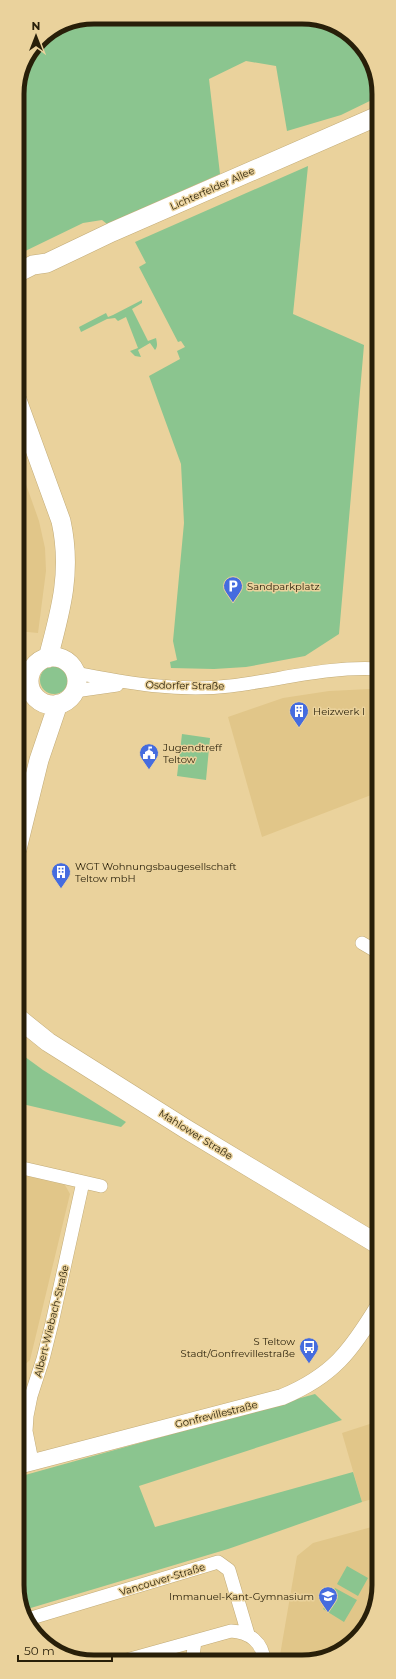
<svg xmlns="http://www.w3.org/2000/svg" width="396" height="1679" font-family="Montserrat,sans-serif">
	<rect width="100%" height="100%" fill="#ead29c"/>
	<path fill="#e1c689" d="M 17,459 L 39,521 L 45,548 L 46,571 L 38,633 L 17,631 Z
		M 370,689 L 379,689 L 379,792 L 262,837 L 228,717 L 283,698 L 329,691 Z
		M 18,1174 L 65,1185 L 70,1194 L 30,1360 L 18,1371 Z
		M 379,1421 L 379,1497 L 362,1502 L 342,1433 Z
		M 379,1525 L 379,1590 L 360,1636 L 313,1661 L 279,1661 L 297,1556 L 313,1543 Z"/>
	<path fill="#8bc58f" d="M 94,17 L 318,19 L 360,43 L 378,83 L 378,97 L 341,115 L 287,131 L 276,66 L 246,61 L 209,79 L 220,174 L 107,224 L 102,220 L 83,223 L 17,255 L 17,89 L 40,39 L 65,23 Z
		M 308,166 L 293,314 L 364,345 L 339,634 L 305,656 L 246,667 L 214,669 L 171,668 L 170,662 L 177,660 L 173,641 L 184,523 L 181,464 L 149,376 L 180,359 L 177,351 L 185,347 L 181,341 L 178,342 L 139,267 L 146,263 L 135,242 Z
		M 142,300 L 142,303 L 132,309 L 148,341 L 156,338 C 157,343 158,346 155,350 L 150,343 L 138,350 L 141,357 L 135,356 L 130,351 L 138,348 L 126,317 L 118,321 L 115,318 L 107,319 L 81,332 L 79,327 L 106,313 L 108,317 L 113,315 Z
		M40 680a14 14 0 1 1 28 0a14 14 0 1 1-28 0Z
		M 182,734 L 210,738 L 206,780 L 177,776 Z
		M 17,1051 L 43,1070 L 126,1122 L 121,1127 L 18,1103 Z
		M 315,1394 L 342,1420 L 139,1486 L 155,1527 L 353,1472 L 362,1502 L 228,1549 L 24,1610 L 18,1596 L 18,1477 Z
		M 347,1566 L 368,1578 L 358,1596 L 337,1584 Z
		M 335,1588 L 357,1600 L 344,1622 L 323,1609 Z"/>
	<g fill="none" stroke-linecap="round" stroke-linejoin="round">
		<g stroke="#c2ab77" stroke-width="14">
			<path id="minor" d="M 76,673 C 126,683 179,692 230,686 C 280,680 328,666 379,669
				M 17,679 L 29,680
				M 75,691 L 117,685
				M 362,943 L 379,953
				M 18,1167 L 101,1186
				M 32,1461 L 26,1431 L 27,1416 L 31,1396 L 43,1359 L 52,1323 L 83,1182
				M 28,1619 L 218,1562 L 229,1570 L 248,1634
				M 123,1661 L 231,1631 C 249,1632 263,1642 264,1661
				M 192,1661 L 195,1642"/>
		</g>
		<g stroke="#c2ab77" stroke-width="17">
			<path id="tertiary" d="M 18,1466 L 282,1397 C 333,1376 351,1351 379,1305"/>
		</g>
		<g stroke="#c2ab77" stroke-width="20">
			<path id="secondary" d="M 17,273 L 33,265 L 47,263 L 112,232 L 378,116
				M 17,400 L 61,521 C 72,571 61,610 48,658
				M29 681a24 24 0 1 1 48 0a24 24 0 1 1-48 0Z
				M 17,849 L 39,760 L 58,704
				M 17,1017 L 48,1042 L 102,1076 L 186,1129 L 379,1245"/>
		</g>
		<use href="#minor" stroke="#fff" stroke-width="13"/>
		<use href="#tertiary" stroke="#fff" stroke-width="16"/>
		<use href="#secondary" stroke="#fff" stroke-width="19"/>
	</g>
	<defs>
		<g id="parking-pin" transform="scale(1)"><path d="M0 17L-7.5 6A9.5 9.5 0 1 1 7.5 6Z" fill="#456cdf" stroke="#ead29c"/><path d="M-3.5-5.5H1a3.5 3.5 0 0 1 0 7H-1V5.5H-3.5ZM-1-3.4V-.6H.8a1.4 1.4 0 0 0 0-2.8Z" fill="#fff"/></g>
		<g id="building-pin" transform="scale(1)"><path d="M0 17L-7.5 6A9.5 9.5 0 1 1 7.5 6Z" fill="#456cdf" stroke="#ead29c"/><path d="M-4-6H4V6H1V3H-1V6H-4ZM-2.5-4.3h1.7v1.8h-1.7ZM.8-4.3h1.7v1.8H.8ZM-2.5-1h1.7V.8h-1.7ZM.8-1h1.7V.8H.8Z" fill="#fff"/></g>
		<g id="civic-pin" transform="scale(1)"><path d="M0 17L-7.5 6A9.5 9.5 0 1 1 7.5 6Z" fill="#456cdf" stroke="#ead29c"/><path d="M-.6-6.5H3V-4.5H.6V-3L4-1V1h2V6H-6V1h2V-1L-.6-3ZM-1.2 2.5V6h2.4V2.5Z" fill="#fff"/></g>
		<g id="bus-pin" transform="scale(1)"><path d="M0 17L-7.5 6A9.5 9.5 0 1 1 7.5 6Z" fill="#456cdf" stroke="#ead29c"/><path d="M-5-6H5V4H4V6H2V4H-2V6H-4V4H-5ZM-3.5-4V0h7V-4ZM-3.5 1.2v1.5H-2V1.2ZM2 1.2v1.5H3.5V1.2Z" fill="#fff"/></g>
		<g id="school-pin" transform="scale(1)"><path d="M0 17L-7.5 6A9.5 9.5 0 1 1 7.5 6Z" fill="#456cdf" stroke="#ead29c"/><path d="M0-5L7-2L0 1L-7-2ZM-4 1L0 2.5L4 1V4Q0 6-4 4Z" fill="#fff"/></g>
	</defs>
	<g fill-rule="evenodd">
		<use href="#parking-pin" x="233" y="586"/>
		<use href="#building-pin" x="299" y="711"/>
		<use href="#civic-pin" x="149" y="753"/>
		<use href="#building-pin" x="61" y="872"/>
		<use href="#bus-pin" x="309" y="1347"/>
		<use href="#school-pin" x="328" y="1596"/>
	</g>
	<g text-anchor="middle" stroke-width="3" stroke-linejoin="round" paint-order="stroke">
		<g font-size="10" fill="#281f09" stroke="#ead29c">
			<text transform="translate(212 188) rotate(-24)" y="4">Lichterfelder Allee</text>
			<text transform="translate(185 685) rotate(1)" y="4">Osdorfer Straße</text>
			<text transform="translate(196 1134) rotate(32)" y="4">Mahlower Straße</text>
			<text transform="translate(51 1321) rotate(-76)" y="4">Albert-Wiebach-Straße</text>
			<text transform="translate(216 1414) rotate(-14)" y="4">Gonfrevillestraße</text>
			<text transform="translate(162 1579) rotate(-17)" y="4">Vancouver-Straße</text>
		</g>
		<g font-size="10" fill="#281f09" stroke="#ead29c" text-anchor="start">
			<text x="247" y="590">Sandparkplatz</text>
			<text x="313" y="715">Heizwerk I</text>
			<text x="163" y="751">Jugendtreff<tspan x="163" dy="12">Teltow</tspan></text>
			<text x="75" y="870">WGT Wohnungsbaugesellschaft<tspan x="75" dy="12">Teltow mbH</tspan></text>
			<text x="295" y="1345" text-anchor="end">S Teltow<tspan x="295" dy="12">Stadt/Gonfrevillestraße</tspan></text>
			<text x="314" y="1600" text-anchor="end">Immanuel-Kant-Gymnasium</text>
		</g>
	</g>
	<path d="M0 0H396V1679H0ZM94 24H302A70 70 0 0 1 372 94V1585A70 70 0 0 1 302 1655H94A70 70 0 0 1 24 1585V94A70 70 0 0 1 94 24Z" fill="#ead29c" fill-rule="evenodd"/>
	<path fill="none" stroke="#281f09" stroke-width="5" d="M94 24H302A70 70 0 0 1 372 94V1585A70 70 0 0 1 302 1655H94A70 70 0 0 1 24 1585V94A70 70 0 0 1 94 24Z"/>
	<g transform="translate(36 36)" stroke="#ead29c" stroke-width="3" paint-order="stroke">
	<path d="M0-3L7 15L0 10L-7 15Z" fill="#281f09"/>
	<text y="-6" font-size="11" font-weight="bold" text-anchor="middle" fill="#281f09">N</text>
	</g>
	<path d="M18 1655v6h94v-6" fill="none" stroke="#281f09" stroke-width="2"/>
	<text x="24" y="1655" font-size="12" fill="#281f09" stroke="#ead29c" stroke-width="3" paint-order="stroke">50 m</text>
</svg>
